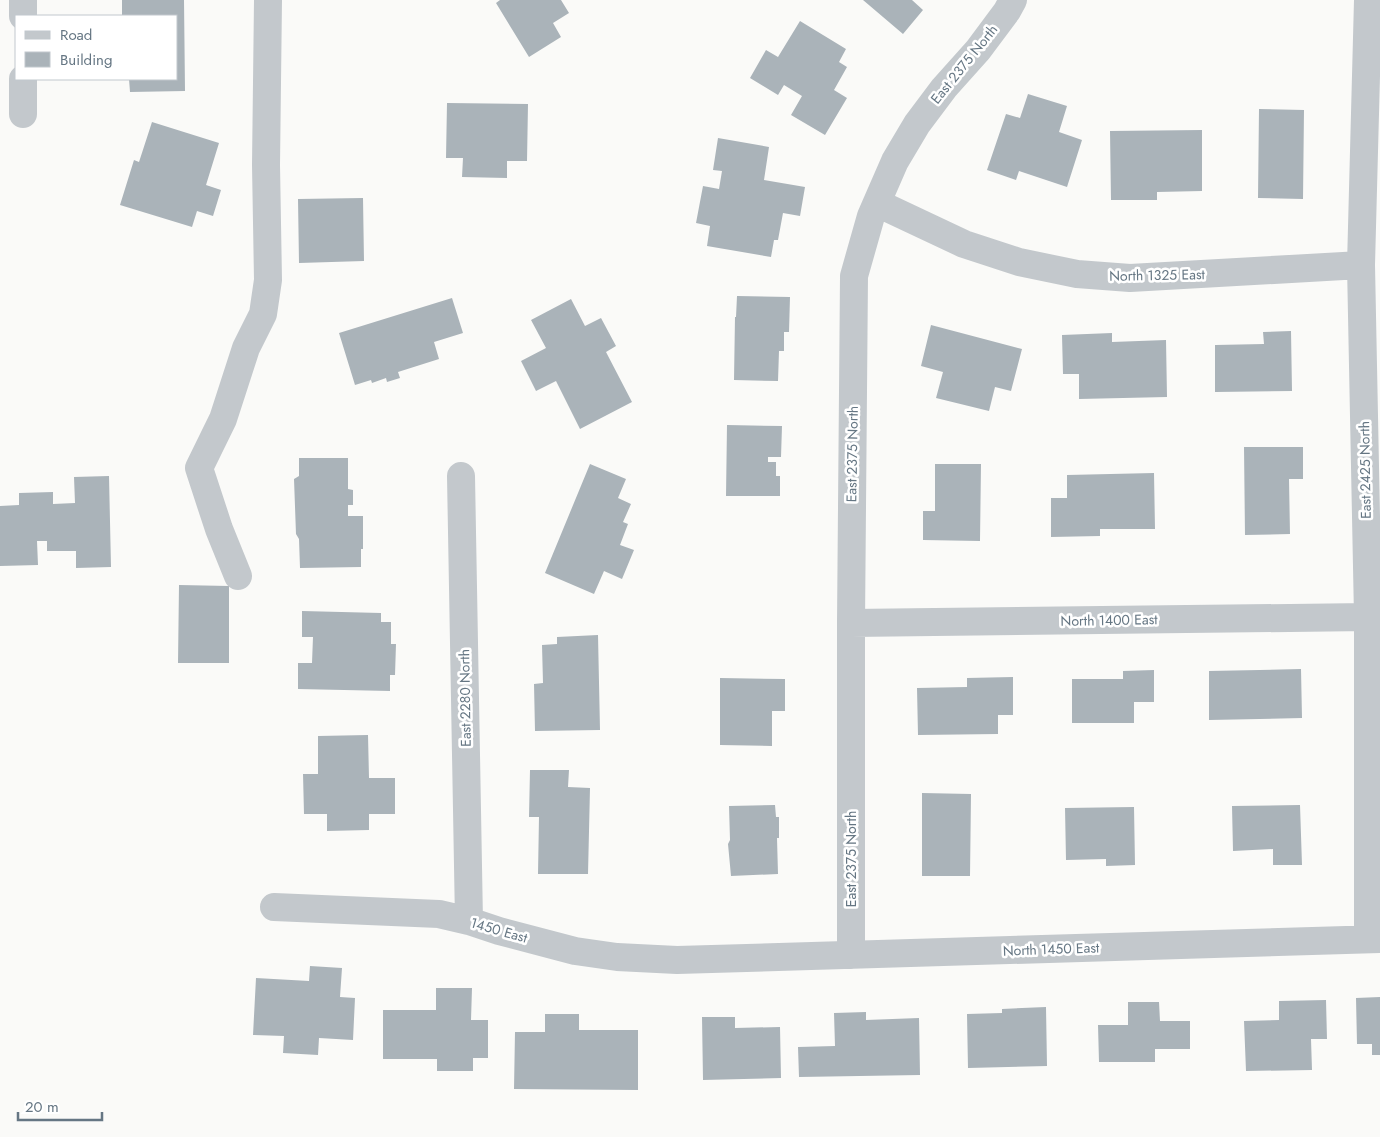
<svg xmlns="http://www.w3.org/2000/svg" width="1380" height="1137" font-family="Jost,sans-serif">
	<rect width="100%" height="100%" fill="#fafaf8"/>
	<path fill="#aab3b9" d="M 122,0 L 184,0 L 185,91 L 130,92 L 129,79 L 176,79 L 176,16 L 122,16 Z
		M 500,0 L 561,0 L 569,13 L 553,23 L 561,37 L 529,57 L 496,3 Z
		M 863,0 L 912,0 L 923,10 L 903,34 Z
		M 800,21 L 846,49 L 839,62 L 847,67 L 834,90 L 847,98 L 825,135 L 791,115 L 802,96 L 784,85 L 778,95 L 750,78 L 766,50 L 778,57 Z
		M 1028,94 L 1067,106 L 1059,132 L 1082,140 L 1067,187 L 1019,171 L 1016,180 L 987,170 L 1006,114 L 1020,118 Z
		M 447,103 L 528,104 L 527,161 L 507,161 L 507,178 L 462,177 L 463,158 L 446,158 Z
		M 1259,109 L 1304,110 L 1303,199 L 1258,198 Z
		M 152,122 L 219,143 L 206,185 L 221,190 L 213,216 L 197,211 L 192,227 L 120,205 L 134,160 L 139,162 Z
		M 1202,130 L 1202,191 L 1157,192 L 1157,200 L 1111,200 L 1110,131 Z
		M 718,138 L 769,147 L 764,180 L 805,187 L 800,216 L 783,213 L 778,240 L 774,240 L 771,257 L 707,246 L 710,226 L 696,223 L 703,186 L 719,189 L 722,171 L 713,170 Z
		M 363,198 L 364,261 L 299,263 L 298,199 Z
		M 737,296 L 790,297 L 789,332 L 784,332 L 784,351 L 779,351 L 778,381 L 734,380 L 735,317 L 736,317 Z
		M 452,298 L 463,333 L 434,342 L 439,359 L 398,372 L 400,378 L 387,382 L 386,378 L 372,383 L 371,380 L 355,385 L 339,333 Z
		M 571,299 L 585,326 L 601,318 L 616,346 L 606,352 L 632,402 L 580,429 L 556,381 L 536,391 L 521,361 L 546,348 L 531,320 Z
		M 931,325 L 1022,349 L 1011,391 L 995,387 L 989,411 L 936,398 L 943,372 L 921,366 Z
		M 1291,331 L 1292,391 L 1215,392 L 1215,345 L 1264,344 L 1263,332 Z
		M 1112,333 L 1112,342 L 1166,340 L 1167,397 L 1079,399 L 1079,374 L 1063,374 L 1062,335 Z
		M 727,425 L 782,426 L 781,457 L 768,457 L 768,462 L 776,462 L 776,476 L 780,476 L 780,496 L 726,496 Z
		M 1244,447 L 1303,447 L 1303,479 L 1289,479 L 1290,534 L 1245,535 Z
		M 299,458 L 348,458 L 348,489 L 353,490 L 353,505 L 348,505 L 348,516 L 363,516 L 363,549 L 361,549 L 361,567 L 300,568 L 299,539 L 296,534 L 294,479 L 299,476 Z
		M 590,464 L 626,479 L 618,498 L 631,504 L 623,522 L 628,524 L 620,545 L 634,550 L 622,579 L 604,571 L 594,594 L 545,573 Z
		M 935,464 L 981,464 L 980,541 L 923,540 L 923,511 L 935,511 Z
		M 1154,473 L 1155,529 L 1100,529 L 1100,536 L 1051,537 L 1051,498 L 1067,498 L 1067,475 Z
		M 109,476 L 111,567 L 76,568 L 76,551 L 47,551 L 47,541 L 37,541 L 38,565 L 0,566 L 0,506 L 19,505 L 19,493 L 53,492 L 53,504 L 75,503 L 74,477 Z
		M 179,585 L 229,586 L 229,663 L 178,663 Z
		M 302,611 L 381,613 L 381,622 L 391,622 L 391,644 L 396,644 L 395,675 L 390,675 L 390,691 L 298,689 L 298,663 L 312,663 L 313,637 L 302,637 Z
		M 598,635 L 600,730 L 535,731 L 534,684 L 543,683 L 542,645 L 557,644 L 557,637 Z
		M 1301,669 L 1302,718 L 1209,720 L 1209,671 Z
		M 1154,670 L 1154,702 L 1134,702 L 1134,723 L 1072,723 L 1072,679 L 1123,679 L 1123,671 Z
		M 1013,677 L 1013,715 L 998,715 L 998,734 L 918,735 L 917,688 L 967,687 L 967,678 Z
		M 720,678 L 785,679 L 785,711 L 772,711 L 772,746 L 720,745 Z
		M 368,735 L 369,778 L 395,778 L 395,814 L 369,814 L 369,830 L 327,831 L 327,814 L 304,814 L 303,774 L 318,774 L 318,736 Z
		M 530,770 L 569,770 L 568,787 L 590,788 L 588,874 L 538,874 L 539,817 L 529,817 Z
		M 922,793 L 971,794 L 970,876 L 922,876 Z
		M 775,805 L 776,817 L 779,817 L 779,838 L 777,838 L 778,874 L 731,876 L 728,844 L 730,840 L 729,806 Z
		M 1300,805 L 1302,865 L 1273,865 L 1273,849 L 1233,851 L 1232,806 Z
		M 1134,807 L 1135,865 L 1106,866 L 1106,859 L 1066,860 L 1065,808 Z
		M 310,966 L 342,968 L 340,997 L 355,998 L 353,1040 L 319,1038 L 318,1055 L 283,1053 L 284,1036 L 253,1035 L 256,978 L 309,981 Z
		M 436,988 L 472,988 L 471,1020 L 488,1020 L 488,1058 L 473,1058 L 473,1071 L 437,1071 L 437,1059 L 383,1059 L 383,1010 L 436,1010 Z
		M 1380,997 L 1380,1055 L 1372,1055 L 1372,1044 L 1357,1044 L 1356,998 Z
		M 1326,1000 L 1327,1039 L 1311,1039 L 1312,1070 L 1246,1071 L 1244,1021 L 1279,1020 L 1279,1001 Z
		M 1128,1002 L 1159,1002 L 1160,1021 L 1190,1021 L 1190,1049 L 1155,1049 L 1155,1062 L 1099,1062 L 1098,1025 L 1128,1025 Z
		M 1046,1007 L 1047,1066 L 968,1068 L 967,1014 L 1002,1013 L 1002,1009 Z
		M 866,1012 L 866,1020 L 919,1018 L 920,1075 L 799,1077 L 798,1047 L 835,1046 L 834,1013 Z
		M 545,1014 L 579,1014 L 579,1030 L 638,1030 L 638,1090 L 514,1089 L 515,1032 L 545,1032 Z
		M 702,1017 L 735,1017 L 735,1028 L 780,1027 L 781,1078 L 703,1080 Z"/>
	<g fill="none" stroke-linecap="round" stroke-linejoin="round">
		<path stroke="#c3c8cc" stroke-width="28" d="M 23,0 L 23,16
			M 23,79 L 23,114
			M 877,203 L 964,244 L 1019,262 L 1077,274 L 1130,278 L 1361,265
			M 461,476 L 469,921
			M 238,576 L 219,529 L 199,468 L 223,419 L 246,348 L 263,314 L 268,280 L 266,165 L 268,0
			M 851,623 L 1368,617
			M 274,907 L 439,914 L 469,921 L 499,931 L 575,951 L 617,957 L 677,960 L 1380,939
			M 1368,939 L 1368,617 L 1361,265 L 1368,0
			M 851,955 L 851,623 L 854,276 L 871,216 L 895,161 L 917,124 L 944,88 L 978,50 L 1007,11 L 1013,0"/>
	</g>
	<g text-anchor="middle" stroke-width="5" stroke-linejoin="round" paint-order="stroke">
		<g font-size="14" fill="#657683" stroke="#fff">
			<text transform="translate(964 64) rotate(-51)" y="5">East 2375 North</text>
			<text transform="translate(1157 275) rotate(-1)" y="5">North 1325 East</text>
			<text transform="translate(852 454) rotate(-89)" y="5">East 2375 North</text>
			<text transform="translate(1365 470) rotate(-91)" y="5">East 2425 North</text>
			<text transform="translate(1109 620) rotate(-1)" y="5">North 1400 East</text>
			<text transform="translate(465 698) rotate(-91)" y="5">East 2280 North</text>
			<text transform="translate(851 859) rotate(-90)" y="5">East 2375 North</text>
			<text transform="translate(499 930) rotate(16)" y="5">1450 East</text>
			<text transform="translate(1051 949) rotate(-2)" y="5">North 1450 East</text>
		</g>
	</g>
	<rect x="15" y="15" width="162" height="65" fill="#ffffff" stroke="#c1c8cd"/>
	<rect x="25" y="31" width="25" height="8" fill="#c3c8cc" stroke="#c1c8cd"/>
	<text x="60" y="40" font-size="15" fill="#657683">Road</text>
	<rect x="25" y="52" width="25" height="15" fill="#aab3b9" stroke="#c1c8cd"/>
	<text x="60" y="65" font-size="15" fill="#657683">Building</text>
	<path d="M18 1112v8h84v-8" fill="none" stroke="#657683" stroke-width="2.5"/>
	<text x="25" y="1112" font-size="15" fill="#657683" stroke="#ffffff" stroke-width="4" paint-order="stroke">20 m</text>
</svg>
